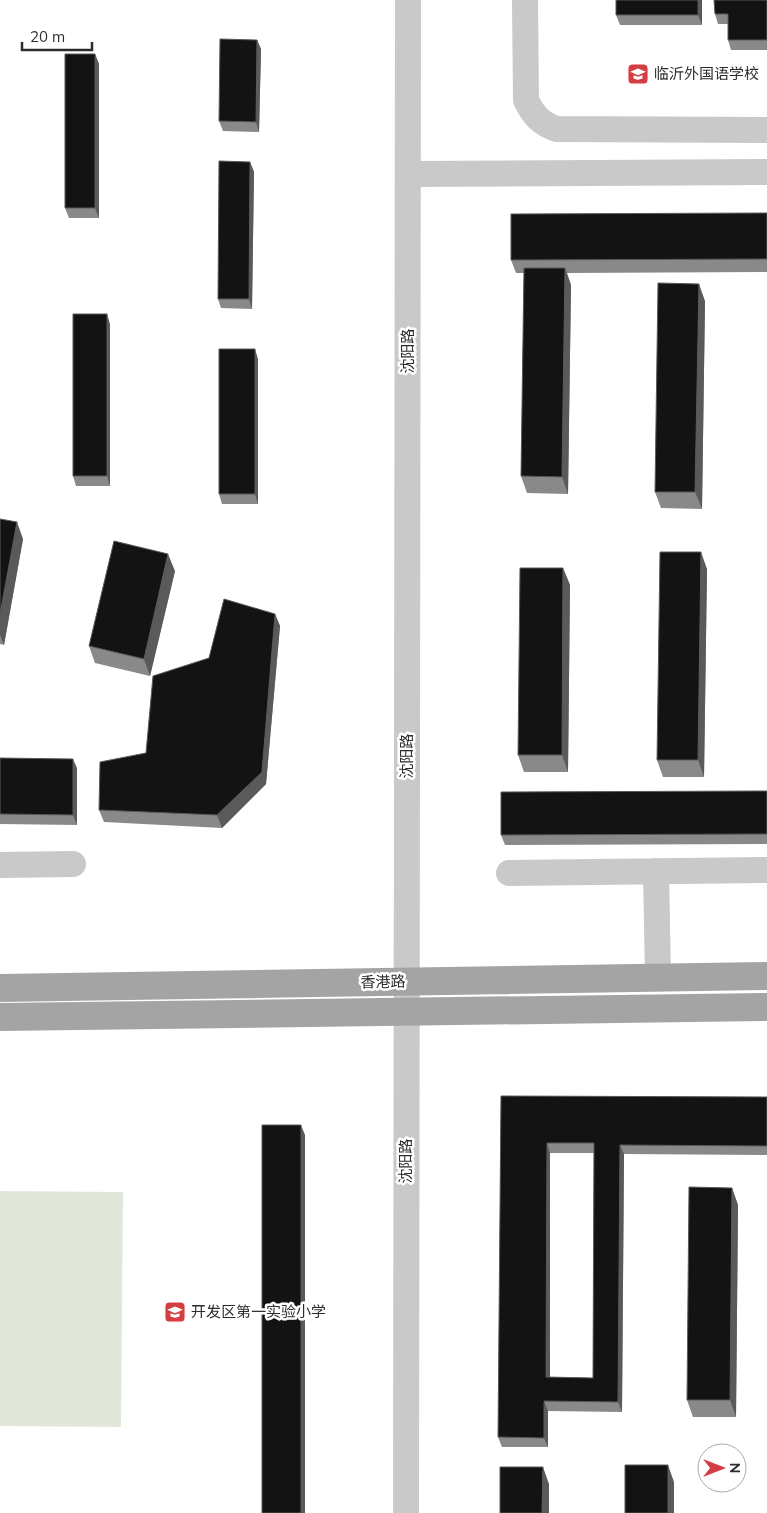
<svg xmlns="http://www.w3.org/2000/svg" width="767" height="1513" font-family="Mulish,'Noto Sans SC',sans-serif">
	<rect width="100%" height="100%" fill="#fff"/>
	<path fill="#e1e8da" d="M 0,1191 L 123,1192 L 121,1427 L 0,1426 Z"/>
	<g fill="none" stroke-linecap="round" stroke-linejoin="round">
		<path stroke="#c9c9c9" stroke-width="26" d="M 525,0 L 526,100 C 533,115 541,124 557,129 L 767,130
			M 409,174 L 767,172
			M 0,865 L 73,864
			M 656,871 L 658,977
			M 509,873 L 767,870
			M 406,1513 L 408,0"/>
		<path stroke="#a4a4a4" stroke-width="28" d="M 0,988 L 767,976
			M 0,1017 L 767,1007"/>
	</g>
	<path fill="#898989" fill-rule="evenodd" d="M 702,0 L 702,25 L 620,25 L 616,15 Z
		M 767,0 L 767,50 L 731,50 L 728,40 L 728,24 L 718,24 L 715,14 Z
		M 257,40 L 261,49 L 259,132 L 223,131 L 219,121 Z
		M 95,54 L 99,64 L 99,218 L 69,218 L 65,208 Z
		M 250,162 L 254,172 L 252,309 L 221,308 L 218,299 Z
		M 767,213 L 767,272 L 567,273 L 571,285 L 568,494 L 527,493 L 521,476 L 524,273 L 516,273 L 511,260 Z
		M 705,301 L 702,509 L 661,508 L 655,492 Z
		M 110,324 L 110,486 L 76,486 L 73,476 Z
		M 258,359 L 258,504 L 222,504 L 219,494 Z
		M 0,519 L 23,539 L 4,645 L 0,644 Z
		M 563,568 L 570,585 L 568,772 L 524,772 L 518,755 Z
		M 707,569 L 704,777 L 663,777 L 657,760 Z
		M 175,571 L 150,676 L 95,663 L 89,646 Z
		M 275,614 L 280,626 L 266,784 L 222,828 L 104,822 L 99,810 L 146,753 L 209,658 Z
		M 0,758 L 77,768 L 77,825 L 0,824 Z
		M 767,791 L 767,844 L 505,845 L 501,835 Z
		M 501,1096 L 767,1097 L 767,1155 L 624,1154 L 622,1412 L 548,1411 L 548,1447 L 502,1447 L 498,1437 ZM 550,1153 L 594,1153 L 593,1378 L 550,1377 Z
		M 732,1188 L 738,1205 L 736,1417 L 693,1417 L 687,1400 Z"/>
	<path fill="#5a5a5a" d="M 698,0 L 702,0 L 702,25 L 698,15 Z
		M 257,40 L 261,49 L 259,132 L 256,122 Z
		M 95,54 L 99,64 L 99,218 L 95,208 Z
		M 250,162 L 254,172 L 252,309 L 249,299 Z
		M 565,268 L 571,285 L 568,494 L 562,477 Z
		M 699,284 L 705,301 L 702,509 L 695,492 Z
		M 107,314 L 110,324 L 110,486 L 107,476 Z
		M 255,349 L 258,359 L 258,504 L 255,494 Z
		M 17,522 L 23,539 L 4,645 L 0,635 L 0,614 Z
		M 701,552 L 707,569 L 704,777 L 698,760 Z
		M 168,554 L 175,571 L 150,676 L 144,659 Z
		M 563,568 L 570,585 L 568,772 L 562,755 Z
		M 275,614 L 280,626 L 266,784 L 222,828 L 217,815 Z
		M 73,759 L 77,768 L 77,825 L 73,815 Z
		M 301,1125 L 305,1135 L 305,1513 L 301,1513 Z
		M 547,1143 L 550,1153 L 550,1387 L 546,1377 Z
		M 620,1145 L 624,1154 L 622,1412 L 618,1402 Z
		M 732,1188 L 738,1205 L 736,1417 L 730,1400 Z
		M 544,1401 L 548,1411 L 548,1447 L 544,1438 Z
		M 668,1465 L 674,1482 L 674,1513 L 668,1513 Z
		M 543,1467 L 549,1484 L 549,1513 L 542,1513 Z"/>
	<path fill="#131313" stroke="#5a5a5a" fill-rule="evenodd" d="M 616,0 L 698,0 L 698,15 L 616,15 Z
		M 714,0 L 767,0 L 767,40 L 728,40 L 728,14 L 715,14 Z
		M 220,39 L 257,40 L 256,122 L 219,121 Z
		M 65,54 L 95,54 L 95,208 L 65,208 Z
		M 219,161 L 250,162 L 249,299 L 218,299 Z
		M 767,213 L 767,259 L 511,260 L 511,214 Z
		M 524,268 L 565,268 L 562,477 L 521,476 Z
		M 658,283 L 699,284 L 695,492 L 655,492 Z
		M 73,314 L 107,314 L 107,476 L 73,476 Z
		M 219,349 L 255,349 L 255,494 L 219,494 Z
		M 0,519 L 17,522 L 0,614 Z
		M 114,541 L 168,554 L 144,659 L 89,646 Z
		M 660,552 L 701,552 L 698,760 L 657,760 Z
		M 520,568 L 563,568 L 562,755 L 518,755 Z
		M 224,599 L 275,614 L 262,772 L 217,815 L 99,810 L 100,762 L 146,753 L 153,676 L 209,658 Z
		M 0,758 L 73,759 L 73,815 L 0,814 Z
		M 767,791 L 767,834 L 501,835 L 501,792 Z
		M 501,1096 L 767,1097 L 767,1146 L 620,1145 L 618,1402 L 544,1401 L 544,1438 L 498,1437 ZM 547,1143 L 594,1143 L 593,1378 L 546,1377 Z
		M 262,1125 L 301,1125 L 301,1513 L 262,1513 Z
		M 689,1187 L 732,1188 L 730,1400 L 687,1400 Z
		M 625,1465 L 668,1465 L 668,1513 L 625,1513 Z
		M 500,1467 L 543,1467 L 542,1513 L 500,1513 Z"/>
	<defs>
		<g id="school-square" transform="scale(1.125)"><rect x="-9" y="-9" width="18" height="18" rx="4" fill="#d43d41" stroke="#fff"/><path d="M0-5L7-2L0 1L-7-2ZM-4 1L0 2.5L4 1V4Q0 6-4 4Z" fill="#fff"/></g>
	</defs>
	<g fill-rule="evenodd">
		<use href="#school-square" x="638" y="74"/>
		<use href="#school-square" x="175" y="1312"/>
	</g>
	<g text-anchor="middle" stroke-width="5" stroke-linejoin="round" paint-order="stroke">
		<g font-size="15" fill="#2c2c2c" stroke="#fff" text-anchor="start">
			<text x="654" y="79">临沂外国语学校</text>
			<text x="191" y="1317">开发区第一实验小学</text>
		</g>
		<g font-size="15" fill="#2c2c2c" stroke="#fff">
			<text transform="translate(408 351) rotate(-90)" y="5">沈阳路</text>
			<text transform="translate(407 756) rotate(-90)" y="5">沈阳路</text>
			<text transform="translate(383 982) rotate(-1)" y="5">香港路</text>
			<text transform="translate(406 1161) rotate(-90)" y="5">沈阳路</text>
		</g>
	</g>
	<g transform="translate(722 1468) rotate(90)"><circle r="24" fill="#ffffff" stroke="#ababab"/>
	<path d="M0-4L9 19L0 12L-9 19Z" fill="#d43d41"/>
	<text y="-8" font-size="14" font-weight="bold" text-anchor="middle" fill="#2c2c2c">N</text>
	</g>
	<path d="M22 42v8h70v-8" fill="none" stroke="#2c2c2c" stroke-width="2.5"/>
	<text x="30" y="42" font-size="15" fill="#2c2c2c" stroke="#ffffff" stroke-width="4" paint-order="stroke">20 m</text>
</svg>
